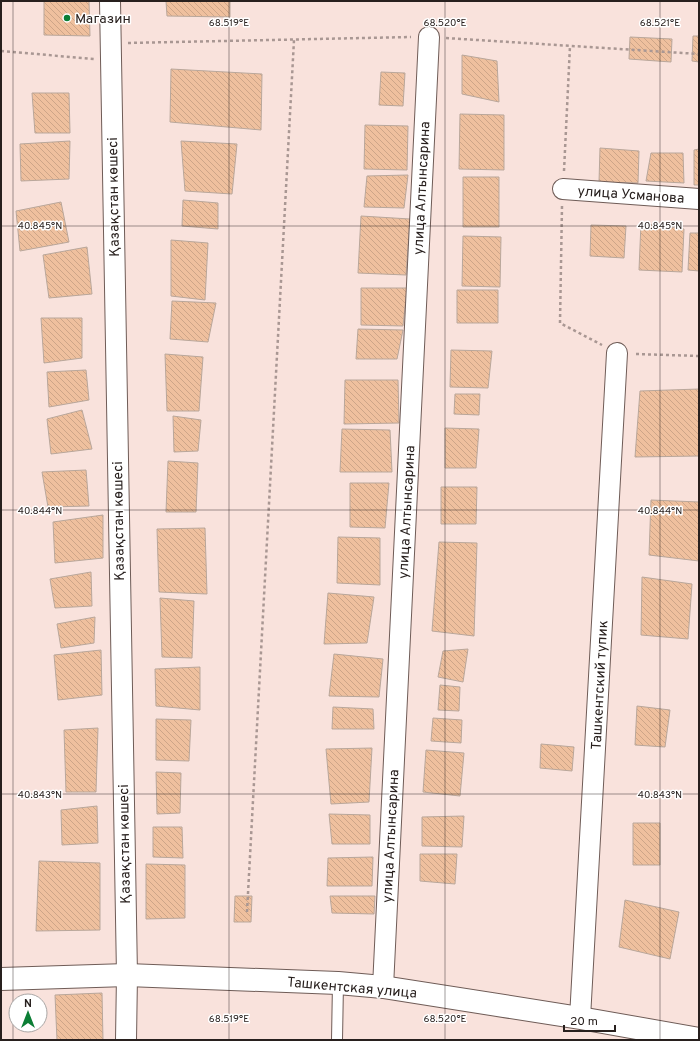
<svg xmlns="http://www.w3.org/2000/svg" width="700" height="1041" font-family="Overpass,sans-serif">
	<defs>
		<pattern id="building-back-hatch" width="6" height="6" patternUnits="userSpaceOnUse"><rect width="6" height="6" fill="#efc09e"/><path d="M-1 5l2 2M0 0l6 6M5-1l2 2" fill="none" stroke="#cda588"/></pattern>
	</defs>
	<rect width="100%" height="100%" fill="#f9e2dc"/>
	<path fill="url(#building-back-hatch)" stroke="#b9a79b" d="M 44,1 L 89,1 L 90,36 L 44,35 Z
		M 166,1 L 230,1 L 230,17 L 167,16 Z
		M 693,36 L 699,36 L 699,62 L 692,61 Z
		M 630,37 L 672,39 L 671,62 L 629,59 Z
		M 462,55 L 497,61 L 499,102 L 462,94 Z
		M 171,69 L 262,74 L 261,130 L 170,122 Z
		M 381,72 L 405,73 L 403,106 L 379,105 Z
		M 32,93 L 69,93 L 70,133 L 35,133 Z
		M 460,114 L 504,115 L 504,170 L 459,169 Z
		M 365,125 L 408,126 L 407,170 L 364,169 Z
		M 70,141 L 69,179 L 21,181 L 20,144 Z
		M 181,141 L 237,144 L 232,194 L 185,191 Z
		M 600,148 L 639,151 L 638,183 L 599,182 Z
		M 699,149 L 699,185 L 694,185 L 694,150 Z
		M 651,153 L 683,153 L 684,183 L 646,181 Z
		M 408,175 L 404,208 L 364,207 L 367,176 Z
		M 463,177 L 499,177 L 499,227 L 463,227 Z
		M 183,200 L 218,203 L 218,229 L 182,226 Z
		M 61,202 L 69,242 L 20,251 L 16,211 Z
		M 361,216 L 410,219 L 406,275 L 358,273 Z
		M 641,223 L 684,229 L 682,272 L 639,270 Z
		M 591,225 L 626,226 L 624,258 L 590,256 Z
		M 690,233 L 699,233 L 699,271 L 688,270 Z
		M 463,236 L 501,237 L 500,287 L 462,286 Z
		M 171,240 L 208,243 L 205,300 L 171,296 Z
		M 87,247 L 92,294 L 49,298 L 43,255 Z
		M 361,288 L 407,288 L 403,326 L 361,325 Z
		M 457,290 L 498,290 L 498,323 L 457,323 Z
		M 172,301 L 216,303 L 208,342 L 170,339 Z
		M 41,318 L 82,318 L 82,358 L 44,363 Z
		M 358,329 L 403,330 L 397,359 L 356,359 Z
		M 451,350 L 492,351 L 488,388 L 450,387 Z
		M 165,354 L 203,357 L 199,411 L 167,411 Z
		M 86,370 L 89,400 L 49,407 L 47,372 Z
		M 345,380 L 398,380 L 399,423 L 344,424 Z
		M 699,389 L 699,456 L 635,457 L 640,391 Z
		M 455,394 L 480,394 L 479,415 L 454,414 Z
		M 82,410 L 92,449 L 51,454 L 47,419 Z
		M 173,416 L 201,420 L 198,451 L 174,452 Z
		M 445,428 L 479,429 L 476,468 L 445,468 Z
		M 342,429 L 390,430 L 392,472 L 340,472 Z
		M 168,461 L 198,463 L 196,512 L 166,512 Z
		M 86,470 L 89,506 L 48,507 L 42,472 Z
		M 350,483 L 389,483 L 385,528 L 350,527 Z
		M 441,487 L 477,487 L 476,524 L 441,524 Z
		M 651,500 L 699,502 L 699,561 L 649,555 Z
		M 103,515 L 103,558 L 55,563 L 53,522 Z
		M 205,528 L 207,594 L 159,592 L 157,529 Z
		M 338,537 L 380,538 L 380,585 L 337,583 Z
		M 439,542 L 477,543 L 474,636 L 432,631 Z
		M 91,572 L 92,606 L 55,608 L 50,579 Z
		M 642,577 L 692,584 L 688,639 L 641,635 Z
		M 328,593 L 374,597 L 367,643 L 324,644 Z
		M 160,598 L 194,601 L 192,658 L 162,657 Z
		M 95,617 L 94,643 L 61,648 L 57,624 Z
		M 468,649 L 463,682 L 438,677 L 443,651 Z
		M 101,650 L 102,695 L 58,700 L 54,655 Z
		M 334,654 L 383,659 L 379,697 L 329,696 Z
		M 200,667 L 200,710 L 156,706 L 155,669 Z
		M 440,685 L 460,687 L 459,711 L 438,710 Z
		M 637,706 L 670,710 L 665,747 L 635,745 Z
		M 333,707 L 373,709 L 374,729 L 332,729 Z
		M 433,718 L 462,720 L 461,743 L 431,741 Z
		M 156,719 L 191,720 L 189,761 L 156,760 Z
		M 98,728 L 96,792 L 66,792 L 64,730 Z
		M 541,744 L 574,747 L 572,771 L 540,768 Z
		M 372,748 L 369,802 L 331,804 L 326,749 Z
		M 426,750 L 464,753 L 460,796 L 423,792 Z
		M 156,772 L 181,773 L 180,813 L 157,814 Z
		M 97,806 L 98,843 L 62,845 L 61,810 Z
		M 329,814 L 370,815 L 370,844 L 332,844 Z
		M 464,816 L 462,847 L 422,846 L 422,817 Z
		M 633,823 L 660,823 L 660,865 L 633,865 Z
		M 153,827 L 182,827 L 183,858 L 153,857 Z
		M 420,854 L 457,854 L 455,884 L 420,881 Z
		M 373,857 L 372,886 L 327,886 L 328,858 Z
		M 39,861 L 100,863 L 100,930 L 36,931 Z
		M 146,864 L 185,865 L 185,918 L 146,919 Z
		M 235,896 L 252,896 L 251,922 L 234,922 Z
		M 330,896 L 375,896 L 374,914 L 332,913 Z
		M 625,900 L 679,912 L 670,959 L 619,947 Z
		M 102,993 L 103,1040 L 57,1040 L 55,995 Z"/>
	<g fill="none" stroke-linecap="round" stroke-linejoin="round">
		<g stroke="#6f5c57" stroke-width="12">
			<path id="lane" d="M 337,1040 L 338,983"/>
		</g>
		<g stroke="#6f5c57" stroke-width="22">
			<path id="street" d="M 110,1 L 127,975 L 126,1040
				M 563,189 L 699,199
				M 383,987 L 429,37
				M 580,1018 L 617,353"/>
		</g>
		<g stroke="#6f5c57" stroke-width="24">
			<path id="primary" d="M 1,979 L 127,975 L 338,983 L 383,987 L 580,1018 L 699,1039"/>
		</g>
		<path stroke="#a99793" stroke-width="2.5" stroke-dasharray="3 3" stroke-linecap="butt" d="M 446,38 L 699,54
			M 128,43 L 411,37
			M 1,51 L 94,59
			M 564,171 L 570,46
			M 562,206 L 560,323 L 602,345
			M 636,354 L 699,356
			M 247,912 L 294,40"/>
		<use href="#lane" stroke="#fff" stroke-width="10"/>
		<use href="#street" stroke="#fff" stroke-width="20"/>
		<use href="#primary" stroke="#fff" stroke-width="22"/>
	</g>
	<path fill="none" stroke="#28201e" stroke-width="1" stroke-opacity="0.45" d="M 13,1 L 13,1040M 229,1 L 229,1040M 445,1 L 445,1040M 660,1 L 660,1040M 1,226 L 699,226M 1,510 L 699,510M 1,794 L 699,794"/>
	<circle fill="#0b7e35" stroke="#fff" stroke-width="1.5" cx="67" cy="18" r="4"/>
	<g text-anchor="middle" stroke-width="3" stroke-linejoin="round" paint-order="stroke">
		<g font-size="14" fill="#28201e" stroke="#fff" text-anchor="start">
			<text x="75" y="23">Магазин</text>
		</g>
		<g font-size="14" fill="#28201e" stroke="#fff">
			<text transform="translate(421 188) rotate(-87)" y="5">улица Алтынсарина</text>
			<text transform="translate(631 194) rotate(4)" y="5">улица Усманова</text>
			<text transform="translate(113 197) rotate(-91)" y="5">Қазақстан көшесі</text>
			<text transform="translate(406 512) rotate(-87)" y="5">улица Алтынсарина</text>
			<text transform="translate(118 521) rotate(-91)" y="5">Қазақстан көшесі</text>
			<text transform="translate(599 685) rotate(-87)" y="5">Ташкентский тупик</text>
			<text transform="translate(390 836) rotate(-87)" y="5">улица Алтынсарина</text>
			<text transform="translate(124 844) rotate(-91)" y="5">Қазақстан көшесі</text>
			<text transform="translate(352 987) rotate(5)" y="5">Ташкентская улица</text>
		</g>
	</g>
	<g font-size="10" text-anchor="middle" fill="#28201e" stroke="#fff" stroke-width="3" stroke-linejoin="round" paint-order="stroke">
		<text x="229" y="26">68.519°E</text>
		<text x="445" y="26">68.520°E</text>
		<text x="660" y="26">68.521°E</text>
		<text x="40" y="229">40.845°N</text>
		<text x="660" y="229">40.845°N</text>
		<text x="40" y="514">40.844°N</text>
		<text x="660" y="514">40.844°N</text>
		<text x="40" y="798">40.843°N</text>
		<text x="660" y="798">40.843°N</text>
		<text x="229" y="1022">68.519°E</text>
		<text x="445" y="1022">68.520°E</text>
	</g>
	<rect width="700" height="1041" fill="none" stroke="#28201e" stroke-width="4"/>
	<g transform="translate(28 1013)"><circle r="19" fill="#ffffff" stroke="#a9a6a5"/>
	<path d="M0-3L7 15L0 10L-7 15Z" fill="#0b7e35"/>
	<text y="-6" font-size="11" font-weight="bold" text-anchor="middle" fill="#28201e">N</text>
	</g>
	<path d="M564 1025v6h51v-6" fill="none" stroke="#28201e" stroke-width="2"/>
	<text x="570" y="1025" font-size="12" fill="#28201e" stroke="#ffffff" stroke-width="3" paint-order="stroke">20 m</text>
</svg>
